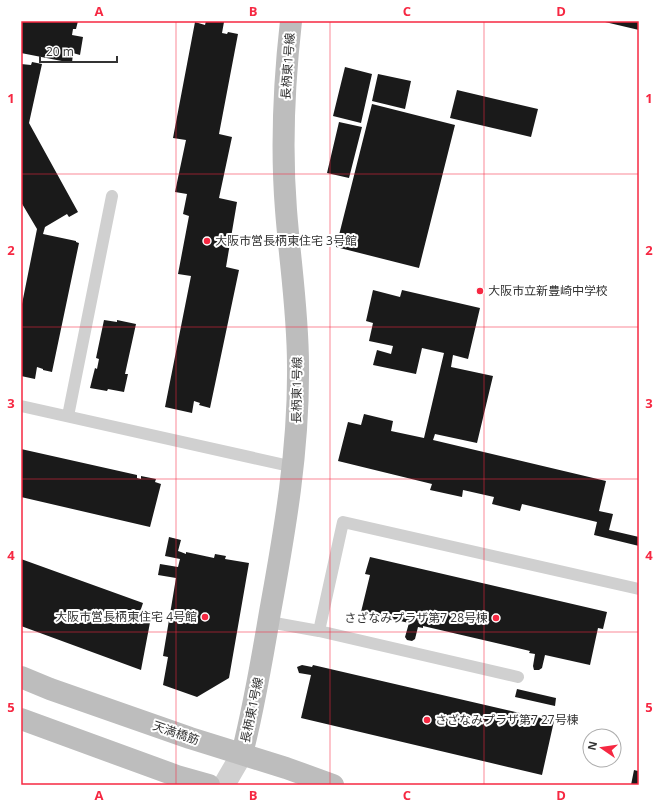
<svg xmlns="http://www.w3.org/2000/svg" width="660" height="806" font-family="'Open Sans','Noto Sans JP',sans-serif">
	<rect width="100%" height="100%" fill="#fff"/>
	<path fill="#1a1a1a" d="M 21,21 L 78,21 L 76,29 L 73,29 L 72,35 L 83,37 L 80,55 L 73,53 L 72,63 L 21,53 Z
		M 206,21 L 224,22 L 222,33 L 227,34 L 228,32 L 238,34 L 219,134 L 232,137 L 219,198 L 237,202 L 226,267 L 239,270 L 210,408 L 199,405 L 200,403 L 194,401 L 192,413 L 165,407 L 191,276 L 178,274 L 189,216 L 183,214 L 187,194 L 175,192 L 186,140 L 173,138 L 195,22 L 205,25 Z
		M 605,21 L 639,21 L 639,30 L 605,22 Z
		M 32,62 L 42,64 L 29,123 L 78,212 L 69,217 L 67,214 L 45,227 L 43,234 L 76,241 L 76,242 L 79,243 L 52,372 L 43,370 L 43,369 L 37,367 L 35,379 L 21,376 L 21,309 L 37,229 L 21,202 L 21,64 L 31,65 Z
		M 345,67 L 372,74 L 361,123 L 333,116 Z
		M 378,74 L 411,81 L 405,109 L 372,101 Z
		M 457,90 L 538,109 L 531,137 L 450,118 Z
		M 372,104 L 455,125 L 419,268 L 336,247 Z
		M 339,122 L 362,127 L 349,178 L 327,173 Z
		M 373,290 L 400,297 L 402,290 L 480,308 L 468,359 L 453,355 L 451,367 L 493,376 L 477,443 L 435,434 L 433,440 L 606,481 L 599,511 L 613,514 L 609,530 L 639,537 L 639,546 L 594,535 L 597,522 L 522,504 L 520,511 L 492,504 L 494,497 L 463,490 L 462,497 L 430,490 L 432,484 L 338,461 L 348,422 L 361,425 L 364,414 L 393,421 L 391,431 L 424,438 L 444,353 L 422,348 L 416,374 L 373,365 L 377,350 L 391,354 L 393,346 L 369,341 L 373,323 L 366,321 Z
		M 104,320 L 117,322 L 117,320 L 136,324 L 125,374 L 128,374 L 124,392 L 108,389 L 107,391 L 90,388 L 95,368 L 97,369 L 99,359 L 96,358 Z
		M 21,449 L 137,475 L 137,478 L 141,479 L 141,476 L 156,479 L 155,482 L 161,484 L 150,527 L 21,497 Z
		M 169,537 L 181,540 L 178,551 L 181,552 L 186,554 L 186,552 L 214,558 L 215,554 L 226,556 L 225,559 L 249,563 L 229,678 L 197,697 L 163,685 L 168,657 L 163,656 L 176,578 L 158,575 L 160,564 L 178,567 L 180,559 L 165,556 Z
		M 370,557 L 607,612 L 603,629 L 598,628 L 590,665 L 545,655 L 542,668 L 539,670 L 534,670 L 533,666 L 535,654 L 529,653 L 530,651 L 423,626 L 423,628 L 418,627 L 415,639 L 412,641 L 407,640 L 405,637 L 409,623 L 361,612 L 370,575 L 365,574 Z
		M 21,559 L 143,603 L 141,609 L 152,612 L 141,670 L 21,626 Z
		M 302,665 L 312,667 L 313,665 L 554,721 L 542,775 L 301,718 L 311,675 L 299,673 L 297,667 Z
		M 517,689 L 556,698 L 555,706 L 515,697 Z
		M 638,768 L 639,785 L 631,785 L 634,770 L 638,771 Z"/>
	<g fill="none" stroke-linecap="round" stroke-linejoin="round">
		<path stroke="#d0d0d0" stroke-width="12" d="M 21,406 L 294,467
			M 68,416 L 112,196
			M 269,622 L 319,631 L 518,677
			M 319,631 L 343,522 L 639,589"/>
		<path stroke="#d0d0d0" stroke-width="22" d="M 224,785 L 242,754"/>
		<path stroke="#bdbdbd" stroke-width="22" d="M 21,677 L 50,689 L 190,738 L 286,768 L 333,785
			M 21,719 L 177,776 L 209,785
			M 242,754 C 254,707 262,660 270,612 C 285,530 299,449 298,365 C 298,313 290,262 286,210 C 281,147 284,83 291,21"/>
	</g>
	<path fill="none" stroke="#f62842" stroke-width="1" stroke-opacity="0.55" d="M 176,21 L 176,785M 330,21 L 330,785M 484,21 L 484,785M 21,174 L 639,174M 21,327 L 639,327M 21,479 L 639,479M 21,632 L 639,632"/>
	<g fill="#f62842" stroke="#fff" stroke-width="1.5">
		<circle cx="207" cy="241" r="4"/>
		<circle cx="480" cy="291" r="4"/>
		<circle cx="205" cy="617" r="4"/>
		<circle cx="496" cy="618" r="4"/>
		<circle cx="427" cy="720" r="4"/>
	</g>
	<g text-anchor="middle" stroke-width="4" stroke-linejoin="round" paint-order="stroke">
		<g font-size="12" fill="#333" stroke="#fff">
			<text transform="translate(288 66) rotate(-86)" y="4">長柄東1号線</text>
			<text transform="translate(297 390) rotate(-89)" y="4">長柄東1号線</text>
			<text transform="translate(252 710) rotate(-78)" y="4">長柄東1号線</text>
			<text transform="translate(176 733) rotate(19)" y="4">天満橋筋</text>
		</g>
		<g font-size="12" fill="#333" stroke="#fff" text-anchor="start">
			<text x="215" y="245">大阪市営長柄東住宅 3号館</text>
			<text x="488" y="295">大阪市立新豊崎中学校</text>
			<text x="197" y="621" text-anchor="end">大阪市営長柄東住宅 4号館</text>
			<text x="488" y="622" text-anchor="end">さざなみプラザ第7 28号棟</text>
			<text x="435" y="724">さざなみプラザ第7 27号棟</text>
		</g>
	</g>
	<rect width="660" height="806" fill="none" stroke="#ffffff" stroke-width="44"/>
	<g transform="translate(602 748) rotate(283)"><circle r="19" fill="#ffffff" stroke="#adadad"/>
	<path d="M0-3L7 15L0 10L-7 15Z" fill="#f62842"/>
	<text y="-6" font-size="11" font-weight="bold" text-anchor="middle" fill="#333333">N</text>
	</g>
	<path d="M40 56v6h77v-6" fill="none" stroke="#333333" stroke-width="2"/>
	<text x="46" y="56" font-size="12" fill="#333333" stroke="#ffffff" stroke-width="3" paint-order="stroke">20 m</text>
	<rect x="22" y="22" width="616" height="762" fill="none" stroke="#f62842" stroke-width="1.5"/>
	<g font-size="13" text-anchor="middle" font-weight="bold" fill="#f62842">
		<text x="99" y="16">A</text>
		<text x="253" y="16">B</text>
		<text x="407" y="16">C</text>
		<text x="561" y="16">D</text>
		<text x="11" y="103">1</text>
		<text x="649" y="103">1</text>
		<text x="11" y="255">2</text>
		<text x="649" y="255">2</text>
		<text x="11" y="408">3</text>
		<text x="649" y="408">3</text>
		<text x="11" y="560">4</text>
		<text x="649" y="560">4</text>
		<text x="11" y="712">5</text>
		<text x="649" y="712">5</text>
		<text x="99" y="800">A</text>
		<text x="253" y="800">B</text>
		<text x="407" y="800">C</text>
		<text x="561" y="800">D</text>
	</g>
</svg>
